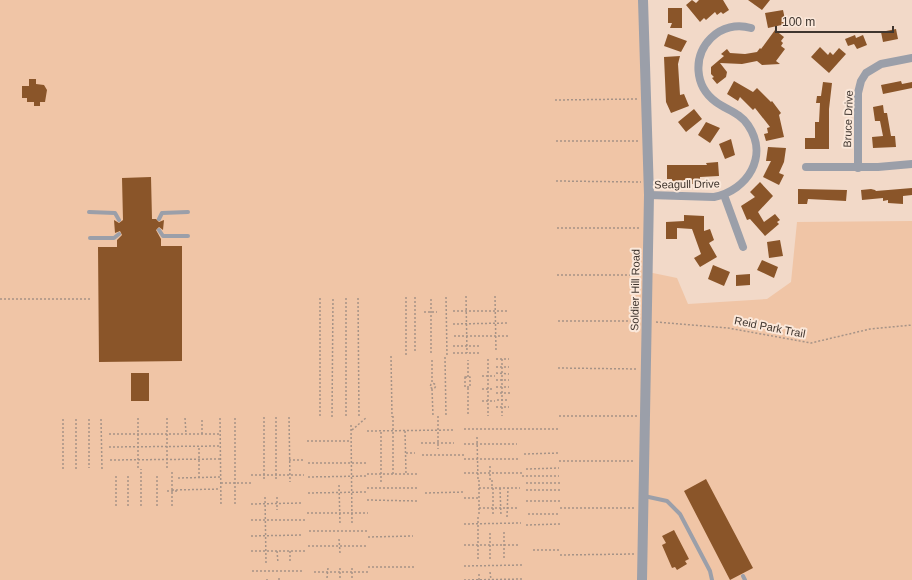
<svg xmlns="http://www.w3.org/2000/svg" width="912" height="580" font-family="Arial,sans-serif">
	<rect width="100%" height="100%" fill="#f2d9c8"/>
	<path fill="#f0c5a6" d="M 0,0 L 643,0 L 648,272 L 677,278 L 688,304 L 767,299 L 791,282 L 797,222 L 912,221 L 912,580 L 0,580 Z"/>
	<path fill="#8a5529" d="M 692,0 L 696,3 L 699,0 L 723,0 L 729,10 L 723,14 L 721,12 L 717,15 L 715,12 L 706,20 L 704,18 L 700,22 L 686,5 Z
		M 748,0 L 770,0 L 762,10 Z
		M 668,8 L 682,8 L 682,28 L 670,28 L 672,23 L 668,23 Z
		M 783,10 L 786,24 L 768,28 L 765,13 Z
		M 896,29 L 898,39 L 883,42 L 881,32 Z
		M 775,30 L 784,37 L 781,41 L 783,43 L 781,46 L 785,49 L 776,61 L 780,64 L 762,65 L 757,61 L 742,64 L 720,63 L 727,72 L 726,77 L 717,84 L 712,78 L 714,77 L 711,74 L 711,67 L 724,56 L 721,54 L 727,49 L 730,53 L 745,54 L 757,52 L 760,48 L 761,49 Z
		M 668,34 L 687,41 L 681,52 L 664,46 Z
		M 855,35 L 856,38 L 863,35 L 867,45 L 857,49 L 854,44 L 848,46 L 845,39 Z
		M 820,47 L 828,55 L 830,52 L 833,55 L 839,48 L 846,54 L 829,73 L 811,57 Z
		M 680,56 L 678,64 L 680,95 L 684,94 L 689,106 L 671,113 L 666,102 L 664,57 Z
		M 29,79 L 36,79 L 36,84 L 44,85 L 47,90 L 45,102 L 40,102 L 40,106 L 34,106 L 34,102 L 27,102 L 27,98 L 22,98 L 22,86 L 29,86 Z
		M 734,81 L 753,92 L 757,88 L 771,102 L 772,101 L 781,113 L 779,115 L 784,137 L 766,141 L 764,134 L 768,133 L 767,128 L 770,127 L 755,108 L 753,110 L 740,97 L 738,101 L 727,94 Z
		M 901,81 L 902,84 L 912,82 L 912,88 L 883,94 L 881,85 Z
		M 823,82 L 832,83 L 829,109 L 829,149 L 805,149 L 805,138 L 815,138 L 815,122 L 819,122 L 820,103 L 816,103 L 817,96 L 821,96 Z
		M 883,105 L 884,113 L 887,113 L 891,136 L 895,136 L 896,147 L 873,148 L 872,137 L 883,136 L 880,121 L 875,121 L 873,107 Z
		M 694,109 L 702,119 L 686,132 L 678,122 Z
		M 706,122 L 720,128 L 710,143 L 698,135 Z
		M 731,139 L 735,155 L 725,159 L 719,144 Z
		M 768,147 L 786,148 L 784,162 L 779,173 L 784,175 L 779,185 L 763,177 L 771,161 L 766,161 Z
		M 718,162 L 719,176 L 700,177 L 700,184 L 672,184 L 672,179 L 667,179 L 667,165 L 707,165 L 706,163 Z
		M 151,177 L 152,219 L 156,219 L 159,222 L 164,220 L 163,230 L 159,227 L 156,230 L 161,239 L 161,246 L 182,246 L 182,361 L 99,362 L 98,247 L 117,247 L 117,240 L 122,235 L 120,231 L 115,233 L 114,220 L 119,223 L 123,220 L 122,178 Z
		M 760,182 L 773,196 L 758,212 L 764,222 L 775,214 L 780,220 L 777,222 L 779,224 L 765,236 L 750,219 L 747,220 L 741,206 L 755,197 L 750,192 Z
		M 912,188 L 912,195 L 903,196 L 903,204 L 888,203 L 888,200 L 883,201 L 883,198 L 862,200 L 861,190 L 871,189 L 875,190 L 876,191 Z
		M 798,189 L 847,190 L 846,201 L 808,199 L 807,204 L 798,204 Z
		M 684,215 L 704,216 L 704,231 L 710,229 L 714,240 L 709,243 L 717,257 L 700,267 L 694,258 L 701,254 L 692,229 L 677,228 L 677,239 L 666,239 L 666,222 L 684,221 Z
		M 780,240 L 783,256 L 769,258 L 767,242 Z
		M 762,260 L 778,267 L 774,278 L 757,270 Z
		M 713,265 L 730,272 L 724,286 L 708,279 Z
		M 750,274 L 750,285 L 736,286 L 736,275 Z
		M 131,373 L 149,373 L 149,401 L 131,401 Z
		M 706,479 L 753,568 L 730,580 L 684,491 Z
		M 674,530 L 689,559 L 685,561 L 687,564 L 677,570 L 675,567 L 672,568 L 662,545 L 666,543 L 662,536 Z"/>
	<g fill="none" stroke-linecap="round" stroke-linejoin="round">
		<path stroke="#a69387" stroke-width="1.5" stroke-dasharray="2 2" stroke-linecap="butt" d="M 555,100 L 638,99
			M 556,141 L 639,141
			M 556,181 L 641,182
			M 557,228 L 640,228
			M 557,275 L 640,275
			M 466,296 L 467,353
			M 495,296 L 496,351
			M 406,297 L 406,356
			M 415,297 L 415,353
			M 446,297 L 447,356
			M 320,298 L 320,417
			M 346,298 L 346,417
			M 358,298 L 359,417
			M 0,299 L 90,299
			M 453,311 L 509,311
			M 424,312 L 437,312
			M 558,321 L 638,321
			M 656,322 L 728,328 L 811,343 L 870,329 L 912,325
			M 453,324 L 509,323
			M 454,336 L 509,336
			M 453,346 L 480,346
			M 431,353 L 431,297
			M 453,353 L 481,353
			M 391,356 L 392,417
			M 445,357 L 446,416
			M 488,359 L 488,416
			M 496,359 L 509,359
			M 502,359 L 502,416
			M 432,360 L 432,384
			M 496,367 L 509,367
			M 558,368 L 638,369
			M 496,373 L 509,374
			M 482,376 L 495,376
			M 465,377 L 470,377 L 470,387 L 465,387 Z
			M 468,377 L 468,360
			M 496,380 L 509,380
			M430.5 386a2.5 2.5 0 1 1 5 0a2.5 2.5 0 1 1-5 0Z
			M 496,387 L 509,387
			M 468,388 L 468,416
			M 432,389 L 433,416
			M 482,389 L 494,389
			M 496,393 L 510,393
			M 497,400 L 509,400
			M 482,401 L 495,401
			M 496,407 L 509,407
			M 393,416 L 393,474
			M 438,416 L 438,449
			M 559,416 L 637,416
			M 264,417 L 264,481
			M 276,417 L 276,481
			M 289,417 L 290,482
			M 332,417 L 333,298
			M 138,418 L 138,468
			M 167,418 L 167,468
			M 185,418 L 186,434
			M 220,418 L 221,506
			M 235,418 L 235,506
			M 63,419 L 63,469
			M 76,419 L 76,469
			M 89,419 L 89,468
			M 101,419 L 102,469
			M 351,425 L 352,524
			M 464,429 L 559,429
			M 352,430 L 367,417
			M 367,431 L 453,430
			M 405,431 L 406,474
			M 381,432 L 381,482
			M 109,434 L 221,434
			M 202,434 L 202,418
			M 477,437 L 478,480
			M 307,441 L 351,441
			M 421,443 L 454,443
			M 464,444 L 517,444
			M 109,447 L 221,446
			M 406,453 L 415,453
			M 524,454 L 559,453
			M 422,455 L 464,455
			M 464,459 L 518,459
			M 110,460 L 221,459
			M 289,460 L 303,460
			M 559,461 L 635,461
			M 308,463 L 367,463
			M 526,469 L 559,468
			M 464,473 L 522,473
			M 367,474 L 418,474
			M 251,475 L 304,475
			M 522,476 L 559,476
			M 308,477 L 367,476
			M 178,478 L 221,477
			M 199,478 L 199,447
			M 479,480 L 479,516
			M 490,480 L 490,466
			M 492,480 L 492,488
			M 221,483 L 251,483
			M 526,483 L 560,483
			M 339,485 L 340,524
			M 367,488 L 418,488
			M 479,488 L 520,488
			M 493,488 L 493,516
			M 500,488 L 501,516
			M 172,490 L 220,489
			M 526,490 L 560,490
			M 167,491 L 177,491
			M 308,493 L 367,492
			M 425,493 L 464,492
			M 265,497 L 266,563
			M 277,497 L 277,510
			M 464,498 L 479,498
			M 367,500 L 418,501
			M 526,501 L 560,501
			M 251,504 L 302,503
			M 116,506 L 116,475
			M 128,506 L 128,475
			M 141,506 L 141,469
			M 157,506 L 157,475
			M 172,506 L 172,471
			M 479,508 L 519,508
			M 560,508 L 634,508
			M 307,513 L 368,513
			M 528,514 L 560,514
			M 478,517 L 478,559
			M 507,517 L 508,488
			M 251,520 L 305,520
			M 464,524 L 521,523
			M 526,525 L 560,524
			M 309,531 L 368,531
			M 504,532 L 504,559
			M 251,536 L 303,535
			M 368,537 L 413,536
			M 339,539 L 340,553
			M 464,545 L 519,545
			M 308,546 L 368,546
			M 533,550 L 560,550
			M 251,551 L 305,551
			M 277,551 L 278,563
			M 290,551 L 290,563
			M 560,555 L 634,554
			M 490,559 L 490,532
			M 464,566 L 523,565
			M 368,567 L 415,567
			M 340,568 L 340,578
			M 352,568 L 352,578
			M 252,571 L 304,571
			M 314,572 L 368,572
			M 490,572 L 491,580
			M 279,578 L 279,580
			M 327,578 L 328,568
			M 267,580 L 267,579
			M 464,580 L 522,579
			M 479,580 L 479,572"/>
		<path stroke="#9b9fa9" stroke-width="4" d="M 89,212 L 115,213 L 119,220
			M 159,219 L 162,213 L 188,212
			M 159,230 L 163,236 L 188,236
			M 90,238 L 114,238 L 119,234
			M 644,496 L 667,501 L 680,514 L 710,571 L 712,580
			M 743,576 L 745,580"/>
		<path stroke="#9b9fa9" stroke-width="8" d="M 806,167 L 878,167 L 912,164
			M 858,168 L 858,93 L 861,81 L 866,73 L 881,64 L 912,58
			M 649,195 L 714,197 C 748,190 769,156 748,125 C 740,113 727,110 716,102 C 694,86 693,56 711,38 C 722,27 737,24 751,28
			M 724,195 L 743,247"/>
		<path stroke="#9b9fa9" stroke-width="10" d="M 642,580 L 649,195 L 643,0"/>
	</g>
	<g text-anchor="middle" stroke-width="4" stroke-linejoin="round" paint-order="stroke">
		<g font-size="11" fill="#3f352e" stroke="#fbe8da">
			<text transform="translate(848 119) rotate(-88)" y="4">Bruce Drive</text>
			<text transform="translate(687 184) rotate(-1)" y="4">Seagull Drive</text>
			<text transform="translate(635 290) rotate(-89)" y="4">Soldier Hill Road</text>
			<text transform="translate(770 327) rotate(11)" y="4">Reid Park Trail</text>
		</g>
	</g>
	<path d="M776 26v6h117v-6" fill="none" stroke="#3f352e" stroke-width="2"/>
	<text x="782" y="26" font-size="12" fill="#3f352e" stroke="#fbe8da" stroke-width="3" paint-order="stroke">100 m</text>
</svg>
